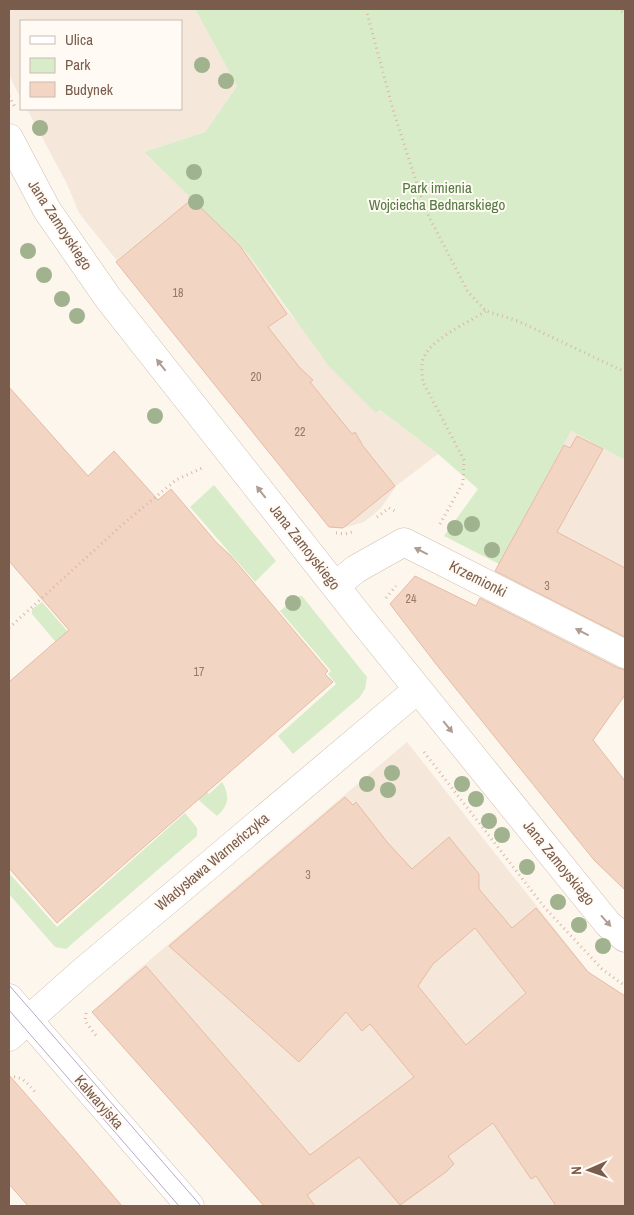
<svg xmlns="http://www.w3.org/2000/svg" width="634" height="1215" font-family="'Archivo Narrow',sans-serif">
	<rect width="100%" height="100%" fill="#fdf6ec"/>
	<path fill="#f5e8da" d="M 9,9 L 195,9 L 237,86 L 205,132 L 144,152 L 248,254 L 290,314 L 377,413 L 380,410 L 438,454 L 396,486 L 381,508 L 364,522 L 343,528 L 329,527 L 79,213 L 67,184 L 27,109 L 181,109 L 181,21 L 21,21 L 21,99 L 9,75 Z
		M 571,431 L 625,460 L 625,631 L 499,564 Z
		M 407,742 L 592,976 L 625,998 L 625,1206 L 264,1206 L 93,1013 L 124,982 Z"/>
	<path fill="#d8ecc9" d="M 195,9 L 625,9 L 625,460 L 571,431 L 499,564 L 444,536 L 478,489 L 438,454 L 380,410 L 376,413 L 328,365 L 248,254 L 144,152 L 205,132 L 237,86 Z
		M 214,485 L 276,561 L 255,582 L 190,507 Z
		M 302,596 L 367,677 L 365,689 L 360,697 L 293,754 L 278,736 L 336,684 L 328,674 L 331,671 L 280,611 L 297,597 Z
		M 42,602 L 209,794 L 222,782 C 230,795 229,806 217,816 C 148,758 91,683 32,614 L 32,609 Z
		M 185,813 L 197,828 L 197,836 L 66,949 L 55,947 L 9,894 L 9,873 L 57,927 Z"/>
	<path fill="#f3d5c3" stroke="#e6bba3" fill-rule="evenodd" d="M 192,199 L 240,246 L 287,314 L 268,327 L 300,368 L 313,380 L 310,382 L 352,434 L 355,432 L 363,446 L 395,486 L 343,528 L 329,527 L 116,262 Z
		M 9,387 L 88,476 L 114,451 L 158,500 L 171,489 L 216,542 L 231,556 L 328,671 L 325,674 L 333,682 L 57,923 L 9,868 L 9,682 L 69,630 L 9,561 Z
		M 577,436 L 603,449 L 557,532 L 625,568 L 625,637 L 495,571 L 564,445 L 570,448 Z
		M 415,576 L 476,606 L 480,598 L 618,668 L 625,670 L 625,695 L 593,740 L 625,781 L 625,890 L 594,860 L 436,664 L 390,604 Z
		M 345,797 L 353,805 L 356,802 L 387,842 L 412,869 L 449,837 L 479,874 L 479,889 L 512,928 L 536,908 L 588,972 L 625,996 L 625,1206 L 556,1206 L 536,1176 L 531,1179 L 493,1123 L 448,1156 L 454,1164 L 446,1172 L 400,1205 L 359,1157 L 307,1195 L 315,1206 L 264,1206 L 92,1012 L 146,966 L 310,1155 L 414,1077 L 370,1024 L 362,1031 L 346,1012 L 299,1062 L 169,946 ZM 475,928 L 526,993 L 466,1045 L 418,986 L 433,964 Z
		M 9,1075 L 77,1153 L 122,1206 L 28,1206 L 9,1184 Z"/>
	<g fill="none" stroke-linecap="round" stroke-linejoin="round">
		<g stroke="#d1beb0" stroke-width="29">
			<path id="minor" d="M 9,138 L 47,210 L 108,298 L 362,620 L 608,924 L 625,938
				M 335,586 L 356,569 L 404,542 L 625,654
				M 9,998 L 190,1206
				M 9,1037 L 80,974 L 418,689"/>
		</g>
		<path stroke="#d9b8a5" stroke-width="3" stroke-dasharray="1 4" stroke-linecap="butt" d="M 366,9 L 394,113 L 425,209 L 468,292 L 486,311 L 518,321 L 625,372
			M 617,9 L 625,13
			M 9,96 L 15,107
			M 377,517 L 389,508 L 395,511
			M 440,524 L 463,483 L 464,460 L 423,382 C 422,374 420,363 425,355 C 435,337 469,322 486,311
			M 336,533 L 345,534 L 352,532
			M 386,598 L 396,586
			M 9,628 L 122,525 L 176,480 L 202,468
			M 424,752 L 545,908 L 602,969 L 625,986
			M 86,1013 L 85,1021 L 98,1038
			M 9,1077 C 22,1075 28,1084 36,1093"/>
		<use href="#minor" stroke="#fff" stroke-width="28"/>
		<path stroke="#b9a8c9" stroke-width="1" d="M 9,985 L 201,1206
			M 9,1010 L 179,1206"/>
	</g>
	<g fill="#a0b28e">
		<circle cx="202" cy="65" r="8"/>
		<circle cx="226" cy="81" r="8"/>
		<circle cx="40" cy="128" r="8"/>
		<circle cx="194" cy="172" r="8"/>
		<circle cx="196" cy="202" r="8"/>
		<circle cx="28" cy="251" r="8"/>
		<circle cx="44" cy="275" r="8"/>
		<circle cx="62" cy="299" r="8"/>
		<circle cx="77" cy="316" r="8"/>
		<circle cx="155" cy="416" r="8"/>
		<circle cx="472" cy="524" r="8"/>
		<circle cx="455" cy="528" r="8"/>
		<circle cx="492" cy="550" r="8"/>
		<circle cx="293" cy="603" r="8"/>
		<circle cx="392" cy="773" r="8"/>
		<circle cx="367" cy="784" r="8"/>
		<circle cx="462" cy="784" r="8"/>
		<circle cx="388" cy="790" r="8"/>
		<circle cx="476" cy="799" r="8"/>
		<circle cx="489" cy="821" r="8"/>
		<circle cx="502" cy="835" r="8"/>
		<circle cx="527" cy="867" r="8"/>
		<circle cx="558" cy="902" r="8"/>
		<circle cx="579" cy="925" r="8"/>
		<circle cx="603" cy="946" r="8"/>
	</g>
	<defs><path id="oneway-solid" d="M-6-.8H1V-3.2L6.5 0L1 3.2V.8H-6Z" transform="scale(1.25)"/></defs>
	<g fill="#af9d94">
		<use href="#oneway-solid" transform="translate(161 365) rotate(-128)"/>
		<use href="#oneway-solid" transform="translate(261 492) rotate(-128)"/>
		<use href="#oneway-solid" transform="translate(421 551) rotate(-153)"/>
		<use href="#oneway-solid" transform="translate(582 632) rotate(-153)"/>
		<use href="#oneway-solid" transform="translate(448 727) rotate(51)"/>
		<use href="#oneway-solid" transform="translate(606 921) rotate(48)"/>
	</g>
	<g text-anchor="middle" stroke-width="4" stroke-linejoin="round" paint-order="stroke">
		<g font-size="12" fill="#987a6a">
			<text x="178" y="297">18</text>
			<text x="256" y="381">20</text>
			<text x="300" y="436">22</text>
			<text x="547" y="590">3</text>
			<text x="411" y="603">24</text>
			<text x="199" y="676">17</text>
			<text x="308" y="879">3</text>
		</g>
		<g font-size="15" fill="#537a41" stroke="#fffaf3">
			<text x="437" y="193">Park imienia<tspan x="437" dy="17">Wojciecha Bednarskiego</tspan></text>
		</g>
		<g font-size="15" fill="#7a5c4d" stroke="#fffaf3">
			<text transform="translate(60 225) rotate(57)" y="5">Jana Zamoyskiego</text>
			<text transform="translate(305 547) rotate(52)" y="5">Jana Zamoyskiego</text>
			<text transform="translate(478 579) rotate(27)" y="5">Krzemionki</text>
			<text transform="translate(212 862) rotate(-40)" y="5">Władysława Warneńczyka</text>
			<text transform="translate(559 863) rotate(51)" y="5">Jana Zamoyskiego</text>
			<text transform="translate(99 1102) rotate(49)" y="5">Kalwaryjska</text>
		</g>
	</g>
	<rect width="634" height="1215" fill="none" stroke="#7a5c4d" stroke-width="20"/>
	<rect x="20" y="20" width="162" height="90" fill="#fffaf3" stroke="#cabbb1"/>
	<rect x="30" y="36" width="25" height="8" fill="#ffffff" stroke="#cabbb1"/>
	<text x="65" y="45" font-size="15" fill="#7a5c4d">Ulica</text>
	<rect x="30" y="58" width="25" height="15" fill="#d8ecc9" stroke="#cabbb1"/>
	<text x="65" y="70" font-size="15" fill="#7a5c4d">Park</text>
	<rect x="30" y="82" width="25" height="15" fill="#f3d5c3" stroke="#cabbb1"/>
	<text x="65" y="95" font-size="15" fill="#7a5c4d">Budynek</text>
	<g transform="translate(589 1170) rotate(268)" stroke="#fffaf3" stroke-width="4" paint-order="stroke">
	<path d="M0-4L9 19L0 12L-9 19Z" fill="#7a5c4d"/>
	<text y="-8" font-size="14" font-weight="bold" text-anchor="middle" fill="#7a5c4d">N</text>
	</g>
</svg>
